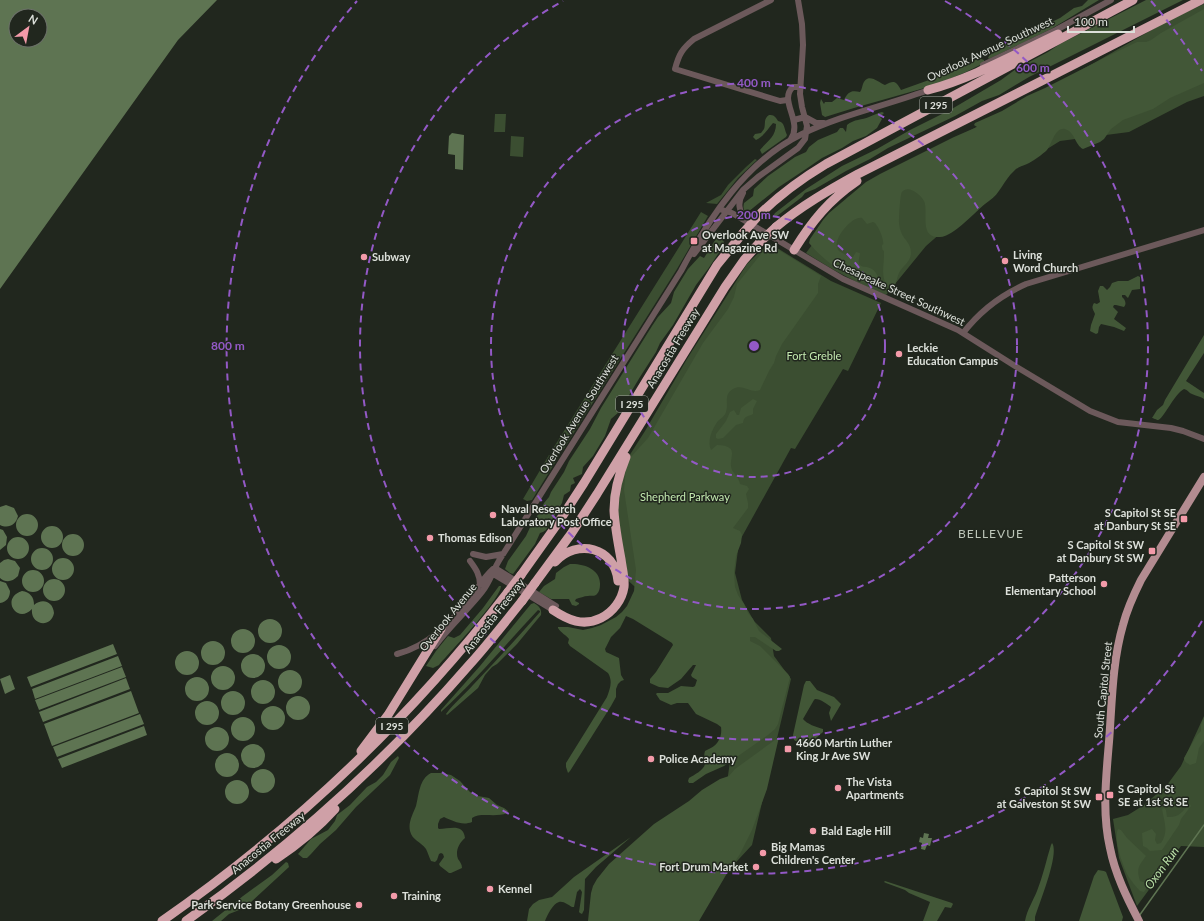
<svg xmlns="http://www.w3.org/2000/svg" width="1204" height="921" font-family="Lato,sans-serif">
	<rect width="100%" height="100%" fill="#21271e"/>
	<path fill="#3b4e31" d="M 1204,4 L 1204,96 L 1187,102 L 1129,132 L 1060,141 L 1013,170 L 926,246 L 886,295 C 856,283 833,270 806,253 L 848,197 L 1094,63 L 1169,20 Z
		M 495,114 L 506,114 L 505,132 L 494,132 Z
		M 511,136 L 524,137 L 523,157 L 510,156 Z
		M 755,159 L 757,160 L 738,178 L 717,204 L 706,203 L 721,195 L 728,185 L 746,167 Z
		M 701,212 L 708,216 L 677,269 L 563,450 L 560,451 L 554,447 Z
		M 769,243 L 831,281 L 881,303 L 848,371 L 843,369 L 795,449 L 791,448 L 739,542 L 735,573 L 742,600 L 754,621 L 771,638 L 774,656 L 791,679 L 752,845 L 712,888 L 741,684 L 622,575 L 610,495 L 617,475 L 645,431 L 687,359 L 747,264 Z
		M 549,455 L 552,455 L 556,457 L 556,461 L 532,500 L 527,501 L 523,499 Z
		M 1204,716 L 1204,847 L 1181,846 L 1137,906 L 1119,858 L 1113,819 L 1128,815 L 1144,805 L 1167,785 L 1181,766 Z"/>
	<path fill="#425737" d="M 1088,0 L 1099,0 L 1051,29 L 989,59 L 988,58 L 989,56 L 994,50 L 1060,18 L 1074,8 L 1082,6 Z
		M 1146,0 L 1183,0 L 1029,77 L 999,95 L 982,101 L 955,116 L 888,148 L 870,159 L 846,171 L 815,189 L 805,193 L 802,197 L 777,216 L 773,216 L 775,213 L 806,189 L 842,166 L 877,149 L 910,130 L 950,110 L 1001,80 L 1016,69 L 1048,52 L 1060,44 Z
		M 1204,9 L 1204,83 L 1170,98 L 1153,109 L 1123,120 L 1111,129 L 1104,139 L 1100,142 L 1083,149 C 1075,145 1075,132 1065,129 C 1055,127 1052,144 1047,150 C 1043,154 1032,162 1027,164 C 1022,166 1018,167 1014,171 C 1004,180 1000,194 989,201 C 977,209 954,237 940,237 C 918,238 929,212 924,201 C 921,195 908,184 902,192 C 900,194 899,218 899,222 C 899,226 901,233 903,236 C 907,242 911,245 911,253 C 911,262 903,265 899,273 C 896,279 898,284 891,288 L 889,288 C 880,278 884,266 884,254 C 884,247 883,254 882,247 C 882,242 884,247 883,241 C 882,235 879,228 875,223 L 873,222 L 867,224 L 862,218 C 853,216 839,233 837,242 C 836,245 837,248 839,251 L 851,258 L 853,257 L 856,252 L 860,253 C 860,256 858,260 859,263 C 860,268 866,266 870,268 C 876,270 880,279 879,284 L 877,287 C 851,279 826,264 809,243 L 810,239 L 823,220 L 829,213 L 866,182 L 880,174 L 954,137 L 977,127 L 974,125 L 975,123 L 1002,111 L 1027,96 L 1045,88 L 1106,57 L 1137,42 L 1146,42 L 1151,40 L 1161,33 Z
		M 979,58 L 984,60 L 984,63 L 966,72 L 935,85 L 854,108 L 825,117 L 822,115 L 820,103 L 821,99 L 824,104 L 825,102 L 832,102 L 837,98 L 844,100 C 848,92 851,90 860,92 C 862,89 862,87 863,84 C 868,72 878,82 885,85 C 894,80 896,81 901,90 L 957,70 Z
		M 882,112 L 884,113 L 880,117 L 882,119 L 877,128 L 866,136 L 853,141 L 842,148 L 822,158 L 806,169 L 779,187 L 748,212 L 747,213 C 743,210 743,207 744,203 L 753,196 L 754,189 L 768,176 L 795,157 L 806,152 L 809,147 L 818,140 L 837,132 L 840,128 L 843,128 L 846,132 L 847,125 C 854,119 862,120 869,117 C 874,115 877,113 882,112 Z
		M 769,115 C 774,115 775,116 778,121 C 785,122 784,129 787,135 L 786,137 L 762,154 L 760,150 C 767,141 776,137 776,124 L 773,123 C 767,130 764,136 756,140 L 753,137 L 755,134 L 761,133 L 764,129 C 766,124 763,119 769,115 Z
		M 719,235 L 724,242 L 724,245 L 708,269 L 696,285 L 673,325 L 660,343 L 656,352 L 640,377 L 619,412 L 611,419 L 605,436 L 593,456 L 583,467 L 582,474 L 573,478 L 575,483 L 571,485 L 570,491 L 564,495 L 562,503 L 546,530 L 543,532 L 540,533 L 535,544 L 513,574 L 510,573 L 505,569 L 508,561 L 526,536 L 533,521 L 541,511 L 544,503 L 549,497 L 551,492 L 564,472 L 569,461 L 590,429 L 601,408 L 652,326 L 658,317 L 671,303 L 674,292 L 688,269 L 700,256 L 704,258 L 717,237 Z
		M 769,244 L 821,276 L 818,284 L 818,293 L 782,344 L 776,356 L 774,363 L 769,371 L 760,390 C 751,394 742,383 733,389 C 723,395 729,403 726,412 C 725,416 721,418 718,421 C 712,429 707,441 711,450 L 717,445 C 742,446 727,458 732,470 C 735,475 739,478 740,484 L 747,486 L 749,489 L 746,494 L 748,503 L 748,508 L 733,528 L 740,531 L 742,535 L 741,543 L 736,556 L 734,572 L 735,587 L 738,595 L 744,604 L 748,613 L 753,619 L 759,631 L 782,649 L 779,651 L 776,651 L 755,637 L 750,637 L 750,641 L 760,646 L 788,674 L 790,677 L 778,724 L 775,729 L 768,735 L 724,766 L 706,774 L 693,783 L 689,783 L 688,781 L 689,778 C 694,775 704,770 705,764 C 706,760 703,757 705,751 C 708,749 712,748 714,746 C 720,741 722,734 721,727 L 717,724 L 696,714 L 688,703 L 677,703 L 671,705 L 660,700 L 656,694 L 657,693 L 668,693 L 681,686 L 693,687 L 695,686 L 697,680 L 692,677 L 691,675 L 696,665 L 693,665 L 681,679 L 668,688 L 659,687 L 650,683 L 650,679 L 656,672 L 673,645 L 672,643 L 633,619 L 626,616 L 620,628 L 611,637 L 605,649 L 606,652 L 619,658 L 621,675 L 624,680 L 621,681 L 618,684 L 616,689 L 616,697 L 611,706 L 570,771 L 568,773 L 566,767 L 566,763 L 607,697 C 610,689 613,681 608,673 L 570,646 L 568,643 L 569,639 C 566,635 561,633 558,628 L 558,627 L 568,627 L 583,630 L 592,628 L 601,625 L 616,617 L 622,612 L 627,606 L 634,591 L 636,570 L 624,490 L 626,467 L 630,458 L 648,438 L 703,343 L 728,309 L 734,297 L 737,284 Z
		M 1138,276 L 1140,277 L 1140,289 L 1132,290 L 1128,298 L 1125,295 L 1122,295 L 1122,297 C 1125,299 1127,304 1124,307 L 1116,305 L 1114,305 L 1113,307 L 1118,312 L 1114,319 L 1126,328 L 1124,331 L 1114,327 L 1101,324 L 1099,327 L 1098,333 L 1096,334 L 1090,331 L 1091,325 L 1095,314 C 1093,309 1091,308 1094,303 L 1097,304 L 1100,302 L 1098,291 L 1100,286 L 1103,286 L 1107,290 L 1110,287 L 1112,283 L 1118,281 L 1128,281 Z
		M 1204,335 L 1204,353 L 1186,381 L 1204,393 L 1204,399 C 1200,396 1196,396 1192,394 C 1189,393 1188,390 1184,389 C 1174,394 1163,420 1158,420 C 1157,420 1153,418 1152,418 L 1157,410 L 1163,405 L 1165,400 Z
		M 753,399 L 757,401 L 753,409 L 753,414 C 748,417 744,415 743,423 L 736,425 L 723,438 L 718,439 L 716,438 L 716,434 L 726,421 L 730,412 L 734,410 L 737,415 L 739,415 L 741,408 Z
		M 570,564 C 583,563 601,569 600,585 C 600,588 599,592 597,594 C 594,597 592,595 588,596 C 584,596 580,598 576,599 L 575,601 L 579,603 L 579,604 L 576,606 L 572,605 L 569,599 L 551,599 L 539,592 L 544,586 L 555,579 L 556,573 L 564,567 Z
		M 499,586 L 501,586 C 501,599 450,652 439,665 L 433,668 L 426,666 L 436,651 L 448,636 L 454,638 L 460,635 L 483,608 Z
		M 534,603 C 539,606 542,609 541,615 L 517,644 L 497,664 L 492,667 L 485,675 L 478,688 L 447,715 L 446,714 C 454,703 464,695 473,685 C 496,661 518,637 540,612 L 540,611 L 538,610 C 506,644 476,680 441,712 L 441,710 L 480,666 L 531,604 Z
		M 806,681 L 810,681 L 817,690 L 834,697 L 841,704 L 831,721 L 829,713 L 831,707 C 827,704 821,699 815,699 L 814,700 L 803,719 C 807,724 816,727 823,729 L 823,732 L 816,738 L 814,747 L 811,748 L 806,747 L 794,740 L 793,735 L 804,685 Z
		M 1204,717 L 1204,741 L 1199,748 L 1196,763 L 1190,765 C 1187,763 1184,762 1184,758 L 1197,735 L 1201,731 L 1201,725 Z
		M 779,737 L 767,789 L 752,830 L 740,854 L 726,875 L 699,921 L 588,921 L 591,893 L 593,886 L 597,879 L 609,864 L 654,824 L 689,801 L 702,790 L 720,779 L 729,776 L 735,769 Z
		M 398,756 L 399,758 L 390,775 L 356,807 L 336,830 L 320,844 L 311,854 L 307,858 L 303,858 L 298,854 L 311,839 L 328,830 L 335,821 L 337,815 L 350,805 L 367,787 L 376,782 L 383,775 L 391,762 Z
		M 431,773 L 442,773 L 451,775 L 460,781 L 470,792 L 478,796 L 489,798 L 497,805 L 504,808 L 508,811 L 507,813 C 496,818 480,812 472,818 L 472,822 C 462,826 453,821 444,817 L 440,819 L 438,824 L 438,828 L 439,829 C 450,829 463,823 465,838 C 459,843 455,851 458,859 C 460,862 462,864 462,868 L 451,873 L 449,873 L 440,866 L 439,864 L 444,857 L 443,854 L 441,853 L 439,854 L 437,860 L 435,862 L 431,861 C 429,857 428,853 426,849 C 421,842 412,840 410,831 C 408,822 413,814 416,806 C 419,795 419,779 431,773 Z
		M 1189,804 L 1190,804 L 1191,806 L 1181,819 L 1179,825 L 1162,850 L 1150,851 L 1147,848 L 1143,846 L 1142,833 L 1152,829 L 1156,834 L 1155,840 L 1157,844 L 1161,843 C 1169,831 1164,822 1162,809 L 1164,808 L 1166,810 L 1167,817 C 1179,818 1182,812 1189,804 Z
		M 1118,829 L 1121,830 L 1127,838 L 1146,856 C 1139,866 1136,868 1140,881 L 1147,883 L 1154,871 L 1156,871 L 1157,872 L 1144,892 L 1140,891 C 1136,887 1132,882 1128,876 C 1123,866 1113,840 1118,829 Z
		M 631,837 L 596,867 L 585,879 L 584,910 L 582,914 L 580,913 L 579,912 L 582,892 L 580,889 L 577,892 L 574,907 L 572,907 C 568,905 564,901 559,902 C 553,903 547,916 545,921 L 527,921 L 529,909 L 533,904 L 539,900 L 552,897 L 574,877 Z
		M 1052,843 C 1060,853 1039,904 1035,917 L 1035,921 L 1025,921 C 1027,910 1033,901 1037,891 C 1043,876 1046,861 1051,845 Z
		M 286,862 L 288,863 L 289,867 L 251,902 L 242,909 L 229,914 L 221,921 L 212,921 L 243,896 L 272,875 Z
		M 1098,870 L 1104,871 L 1106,872 L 1123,917 L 1122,921 L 1079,921 L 1094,876 Z
		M 885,881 L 952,903 L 953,904 L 951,908 L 945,907 L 937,921 L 923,921 L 930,902 L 909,893 L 905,890 L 886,883 L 884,882 Z"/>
	<path fill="#5e7452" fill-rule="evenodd" d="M 0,0 L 217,0 L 178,40 L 0,289 ZM 16,16 L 40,16 L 40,40 L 16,40 Z
		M 452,133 L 464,135 L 463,170 L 455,169 L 455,155 L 448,154 L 449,136 Z
		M 6,505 L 14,508 L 18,516 C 16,525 8,529 0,525 L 0,507 Z
		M16 525a11 11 0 1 1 22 0a11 11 0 1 1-22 0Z
		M41 537a11 11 0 1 1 22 0a11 11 0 1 1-22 0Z
		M 0,529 L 3,530 L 7,537 L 6,545 L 0,550 Z
		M62 545a11 11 0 1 1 22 0a11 11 0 1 1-22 0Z
		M7 548a11 11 0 1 1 22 0a11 11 0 1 1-22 0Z
		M31 559a11 11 0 1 1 22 0a11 11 0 1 1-22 0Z
		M52 569a11 11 0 1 1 22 0a11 11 0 1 1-22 0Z
		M 8,559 L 15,561 L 20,568 L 18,576 C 12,582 6,583 0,578 L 0,563 L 4,560 Z
		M22 581a11 11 0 1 1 22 0a11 11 0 1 1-22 0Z
		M43 590a11 11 0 1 1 22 0a11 11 0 1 1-22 0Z
		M 0,581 L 6,583 L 10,591 C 10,597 7,602 0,603 Z
		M 22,591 C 30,592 34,597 34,605 C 42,598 53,601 54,613 C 51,629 30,625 32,609 C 17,625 0,598 22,591 Z
		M258 631a12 12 0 1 1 24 0a12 12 0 1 1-24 0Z
		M231 641a12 12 0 1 1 24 0a12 12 0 1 1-24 0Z
		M201 653a12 12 0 1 1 24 0a12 12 0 1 1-24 0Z
		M 113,644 L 117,654 L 31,687 L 27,677 Z
		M267 657a12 12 0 1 1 24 0a12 12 0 1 1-24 0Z
		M175 663a12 12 0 1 1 24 0a12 12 0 1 1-24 0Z
		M241 666a12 12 0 1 1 24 0a12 12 0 1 1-24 0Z
		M 118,656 L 122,666 L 35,699 L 32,689 Z
		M211 678a12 12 0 1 1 24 0a12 12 0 1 1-24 0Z
		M 122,667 L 126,677 L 39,710 L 35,700 Z
		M278 682a12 12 0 1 1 24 0a12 12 0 1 1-24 0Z
		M 10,675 L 15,689 L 5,694 L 0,679 Z
		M185 689a12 12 0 1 1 24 0a12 12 0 1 1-24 0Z
		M 126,678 L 130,689 L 43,722 L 39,712 Z
		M251 692a12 12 0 1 1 24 0a12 12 0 1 1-24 0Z
		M 131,691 L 135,702 L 48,735 L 44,724 Z
		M221 703a12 12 0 1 1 24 0a12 12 0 1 1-24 0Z
		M286 708a12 12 0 1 1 24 0a12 12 0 1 1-24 0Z
		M195 713a12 12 0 1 1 24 0a12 12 0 1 1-24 0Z
		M 135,702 L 139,713 L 52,746 L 48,735 Z
		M261 718a12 12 0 1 1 24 0a12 12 0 1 1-24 0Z
		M 140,714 L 144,724 L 57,757 L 53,747 Z
		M231 729a12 12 0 1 1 24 0a12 12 0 1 1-24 0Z
		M 144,726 L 147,735 L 62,768 L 58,759 Z
		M205 739a12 12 0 1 1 24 0a12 12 0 1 1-24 0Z
		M241 756a12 12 0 1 1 24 0a12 12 0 1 1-24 0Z
		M215 765a12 12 0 1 1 24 0a12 12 0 1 1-24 0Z
		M251 781a12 12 0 1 1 24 0a12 12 0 1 1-24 0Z
		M225 792a12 12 0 1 1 24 0a12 12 0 1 1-24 0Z
		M 924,833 L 929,834 L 928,838 L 932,838 L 930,846 L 927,845 L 925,850 L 921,849 L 922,843 L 919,842 L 920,837 L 923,838 Z"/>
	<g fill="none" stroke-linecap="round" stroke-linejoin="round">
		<path stroke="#5e7452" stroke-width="1.5" d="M 1139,916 L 1204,825"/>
		<path stroke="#6c595b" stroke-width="6" d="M 771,0 L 694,39 C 682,49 679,54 675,69 L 780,101 L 787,100
			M 983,65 L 1056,30 L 1111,0
			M 794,120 L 805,117 L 816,123 L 824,123
			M 791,139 C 803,121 778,100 793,87 L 801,87
			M 743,193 C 737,203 739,210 745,220
			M 719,209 L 732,213 L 843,279 L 958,330 L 1015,366 L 1090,411 L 1118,422 L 1171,428 L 1183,431 L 1204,439
			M 694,254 L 743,190 L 758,177 L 798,148 L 805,139 L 807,126 L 802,107 L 800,94 L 803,45 L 802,24 L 798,0
			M 963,333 C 980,311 1001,295 1026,284 L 1204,230
			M 473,554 L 486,557 L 503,554
			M 470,561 C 476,569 480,575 480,585
			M 495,568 L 556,606
			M 490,572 L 553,610
			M 435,646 C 449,627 467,611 482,592 C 490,582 493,570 500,559 L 681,271 C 709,218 746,161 802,134 C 843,114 889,105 931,89
			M 397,654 C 429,646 453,620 472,596 C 479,586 484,577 493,569"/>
		<path stroke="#b38c91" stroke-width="8" d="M 1139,921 C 1127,898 1115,874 1110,848 C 1102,813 1106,778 1109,742 C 1112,703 1112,663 1123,625 C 1127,609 1134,594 1141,580 L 1204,477"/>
		<path stroke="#cfa0a7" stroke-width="9" d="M 928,90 C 973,78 1015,54 1058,34
			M 758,216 C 778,196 801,179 826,164 L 1133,0
			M 776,227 C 801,206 829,190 858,174 L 1201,0
			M 794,250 C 812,221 829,200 857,181
			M 555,562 C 577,538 615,547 618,581
			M 521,575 L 558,523 L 584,483 L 717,265 L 743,233
			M 535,583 L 571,534 L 597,494 L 725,287 L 744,260 L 760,242
			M 553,610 C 568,620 583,627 601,618 C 613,612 622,600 624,587 C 625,578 622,568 621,559 C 618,543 615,527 614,511 C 614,492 619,474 626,457
			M 361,751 L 388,715 L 441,629
			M 276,859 C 297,845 318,828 335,809
			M 162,921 C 294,829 410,719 508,592
			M 186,921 C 290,847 386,761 470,664 C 488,644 505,622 522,601"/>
		<path stroke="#cfa0a7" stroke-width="9" d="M 743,233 L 758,216
			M 760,242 L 776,227
			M 508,592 L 521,575
			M 522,601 L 535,583"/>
	</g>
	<g fill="none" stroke="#9359c6" stroke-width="2" stroke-dasharray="7 5">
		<circle cx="754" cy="346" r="131"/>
		<circle cx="754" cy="346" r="263"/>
		<path d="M945 1A394 394 0 1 1 563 1"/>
		<path d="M1202 621A526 526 0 1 1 357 1M1151 1A526 526 0 0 1 1202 71"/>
	</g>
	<g fill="#f39aa9" stroke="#21271e" stroke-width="1.5">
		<rect x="690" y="237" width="8" height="8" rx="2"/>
		<circle cx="364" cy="257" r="4"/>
		<circle cx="1005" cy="261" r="4"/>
		<circle cx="899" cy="354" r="4"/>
		<circle cx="493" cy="515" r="4"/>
		<rect x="1180" y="515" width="8" height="8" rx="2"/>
		<circle cx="430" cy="538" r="4"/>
		<rect x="1148" y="547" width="8" height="8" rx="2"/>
		<circle cx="1104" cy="584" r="4"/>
		<rect x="784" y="745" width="8" height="8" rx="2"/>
		<circle cx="651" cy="759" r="4"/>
		<circle cx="838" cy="788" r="4"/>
		<rect x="1106" y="791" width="8" height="8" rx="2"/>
		<rect x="1095" y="793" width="8" height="8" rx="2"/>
		<circle cx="813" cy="831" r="4"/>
		<circle cx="763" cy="853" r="4"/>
		<circle cx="756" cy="867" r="4"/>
		<circle cx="490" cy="889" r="4"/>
		<circle cx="394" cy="896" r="4"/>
		<circle cx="359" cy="905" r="4"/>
	</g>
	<g text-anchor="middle" stroke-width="3" stroke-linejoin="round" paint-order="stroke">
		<g fill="#21271e" stroke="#a4a8a2" stroke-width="1">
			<rect x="920" y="97" width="32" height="16" rx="3"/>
			<rect x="616" y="396" width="32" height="16" rx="3"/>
			<rect x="376" y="718" width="32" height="16" rx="3"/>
		</g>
		<g font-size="10" font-weight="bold" fill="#dce0da">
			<text x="936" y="109">I 295</text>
			<text x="632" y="408">I 295</text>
			<text x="392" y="730">I 295</text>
		</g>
		<g font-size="11" fill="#dce0da" stroke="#21271e">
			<text transform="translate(990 49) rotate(-25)" y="4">Overlook Avenue Southwest</text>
			<text transform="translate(899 292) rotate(25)" y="4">Chesapeake Street Southwest</text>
			<text transform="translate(673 348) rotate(-59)" y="4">Anacostia Freeway</text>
			<text transform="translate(579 414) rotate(-58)" y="4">Overlook Avenue Southwest</text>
			<text transform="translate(494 616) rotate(-52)" y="4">Anacostia Freeway</text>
			<text transform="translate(448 617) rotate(-51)" y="4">Overlook Avenue</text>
			<text transform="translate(1103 690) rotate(-84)" y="4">South Capitol Street</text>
			<text transform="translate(268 843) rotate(-39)" y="4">Anacostia Freeway</text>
		</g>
		<g font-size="11" font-weight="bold" fill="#dce0da" stroke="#21271e" text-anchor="start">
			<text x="702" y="239">Overlook Ave SW<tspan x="702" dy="13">at Magazine Rd</tspan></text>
			<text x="1013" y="259">Living<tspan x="1013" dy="13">Word Church</tspan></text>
			<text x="372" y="261">Subway</text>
			<text x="907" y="352">Leckie<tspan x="907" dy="13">Education Campus</tspan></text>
			<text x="501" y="513">Naval Research<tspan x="501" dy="13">Laboratory Post Office</tspan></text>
			<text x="1176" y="517" text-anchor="end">S Capitol St SE<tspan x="1176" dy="13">at Danbury St SE</tspan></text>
			<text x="438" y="542">Thomas Edison</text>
			<text x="1144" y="549" text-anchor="end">S Capitol St SW<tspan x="1144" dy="13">at Danbury St SW</tspan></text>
			<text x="1096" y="582" text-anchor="end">Patterson<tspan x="1096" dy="13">Elementary School</tspan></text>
			<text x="796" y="747">4660 Martin Luther<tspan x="796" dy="13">King Jr Ave SW</tspan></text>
			<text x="659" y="763">Police Academy</text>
			<text x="846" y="786">The Vista<tspan x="846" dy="13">Apartments</tspan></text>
			<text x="1118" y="793">S Capitol St<tspan x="1118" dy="13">SE at 1st St SE</tspan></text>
			<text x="1091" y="795" text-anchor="end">S Capitol St SW<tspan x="1091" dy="13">at Galveston St SW</tspan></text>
			<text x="821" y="835">Bald Eagle Hill</text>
			<text x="771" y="851">Big Mamas<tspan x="771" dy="13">Children's Center</tspan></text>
			<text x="748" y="871" text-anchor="end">Fort Drum Market</text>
			<text x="498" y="893">Kennel</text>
			<text x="402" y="900">Training</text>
			<text x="351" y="909" text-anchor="end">Park Service Botany Greenhouse</text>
		</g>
		<g font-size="11" fill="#c4eab0" stroke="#21271e">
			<text x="814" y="360">Fort Greble</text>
			<text x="685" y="501">Shepherd Parkway</text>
		</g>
		<g font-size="12" letter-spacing="1" fill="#bdc6b9" stroke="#21271e">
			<text x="991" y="538">BELLEVUE</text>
		</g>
		<g font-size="12" font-style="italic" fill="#bbe1a8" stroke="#21271e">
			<text transform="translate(1162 868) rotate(-54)" y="4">Oxon Run</text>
		</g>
	</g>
	<circle cx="754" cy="346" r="6" fill="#9359c6" stroke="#21271e" stroke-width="2"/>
	<g font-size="12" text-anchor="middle" font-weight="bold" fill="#9359c6" stroke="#21271e" stroke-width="3" stroke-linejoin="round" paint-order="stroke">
		<text x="1033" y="72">600 m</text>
		<text x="754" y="87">400 m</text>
		<text x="754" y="219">200 m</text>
		<text x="228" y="350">800 m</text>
	</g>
	<g transform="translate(28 28) rotate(32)"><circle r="19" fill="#21271e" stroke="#6c7169"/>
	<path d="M0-3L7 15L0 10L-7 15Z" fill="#f39aa9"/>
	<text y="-6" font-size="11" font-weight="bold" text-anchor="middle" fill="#dce0da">N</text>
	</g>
	<path d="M1068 26v6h66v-6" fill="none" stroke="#dce0da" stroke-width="2"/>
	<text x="1074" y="26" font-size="12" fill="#dce0da" stroke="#21271e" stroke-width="3" paint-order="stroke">100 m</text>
</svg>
